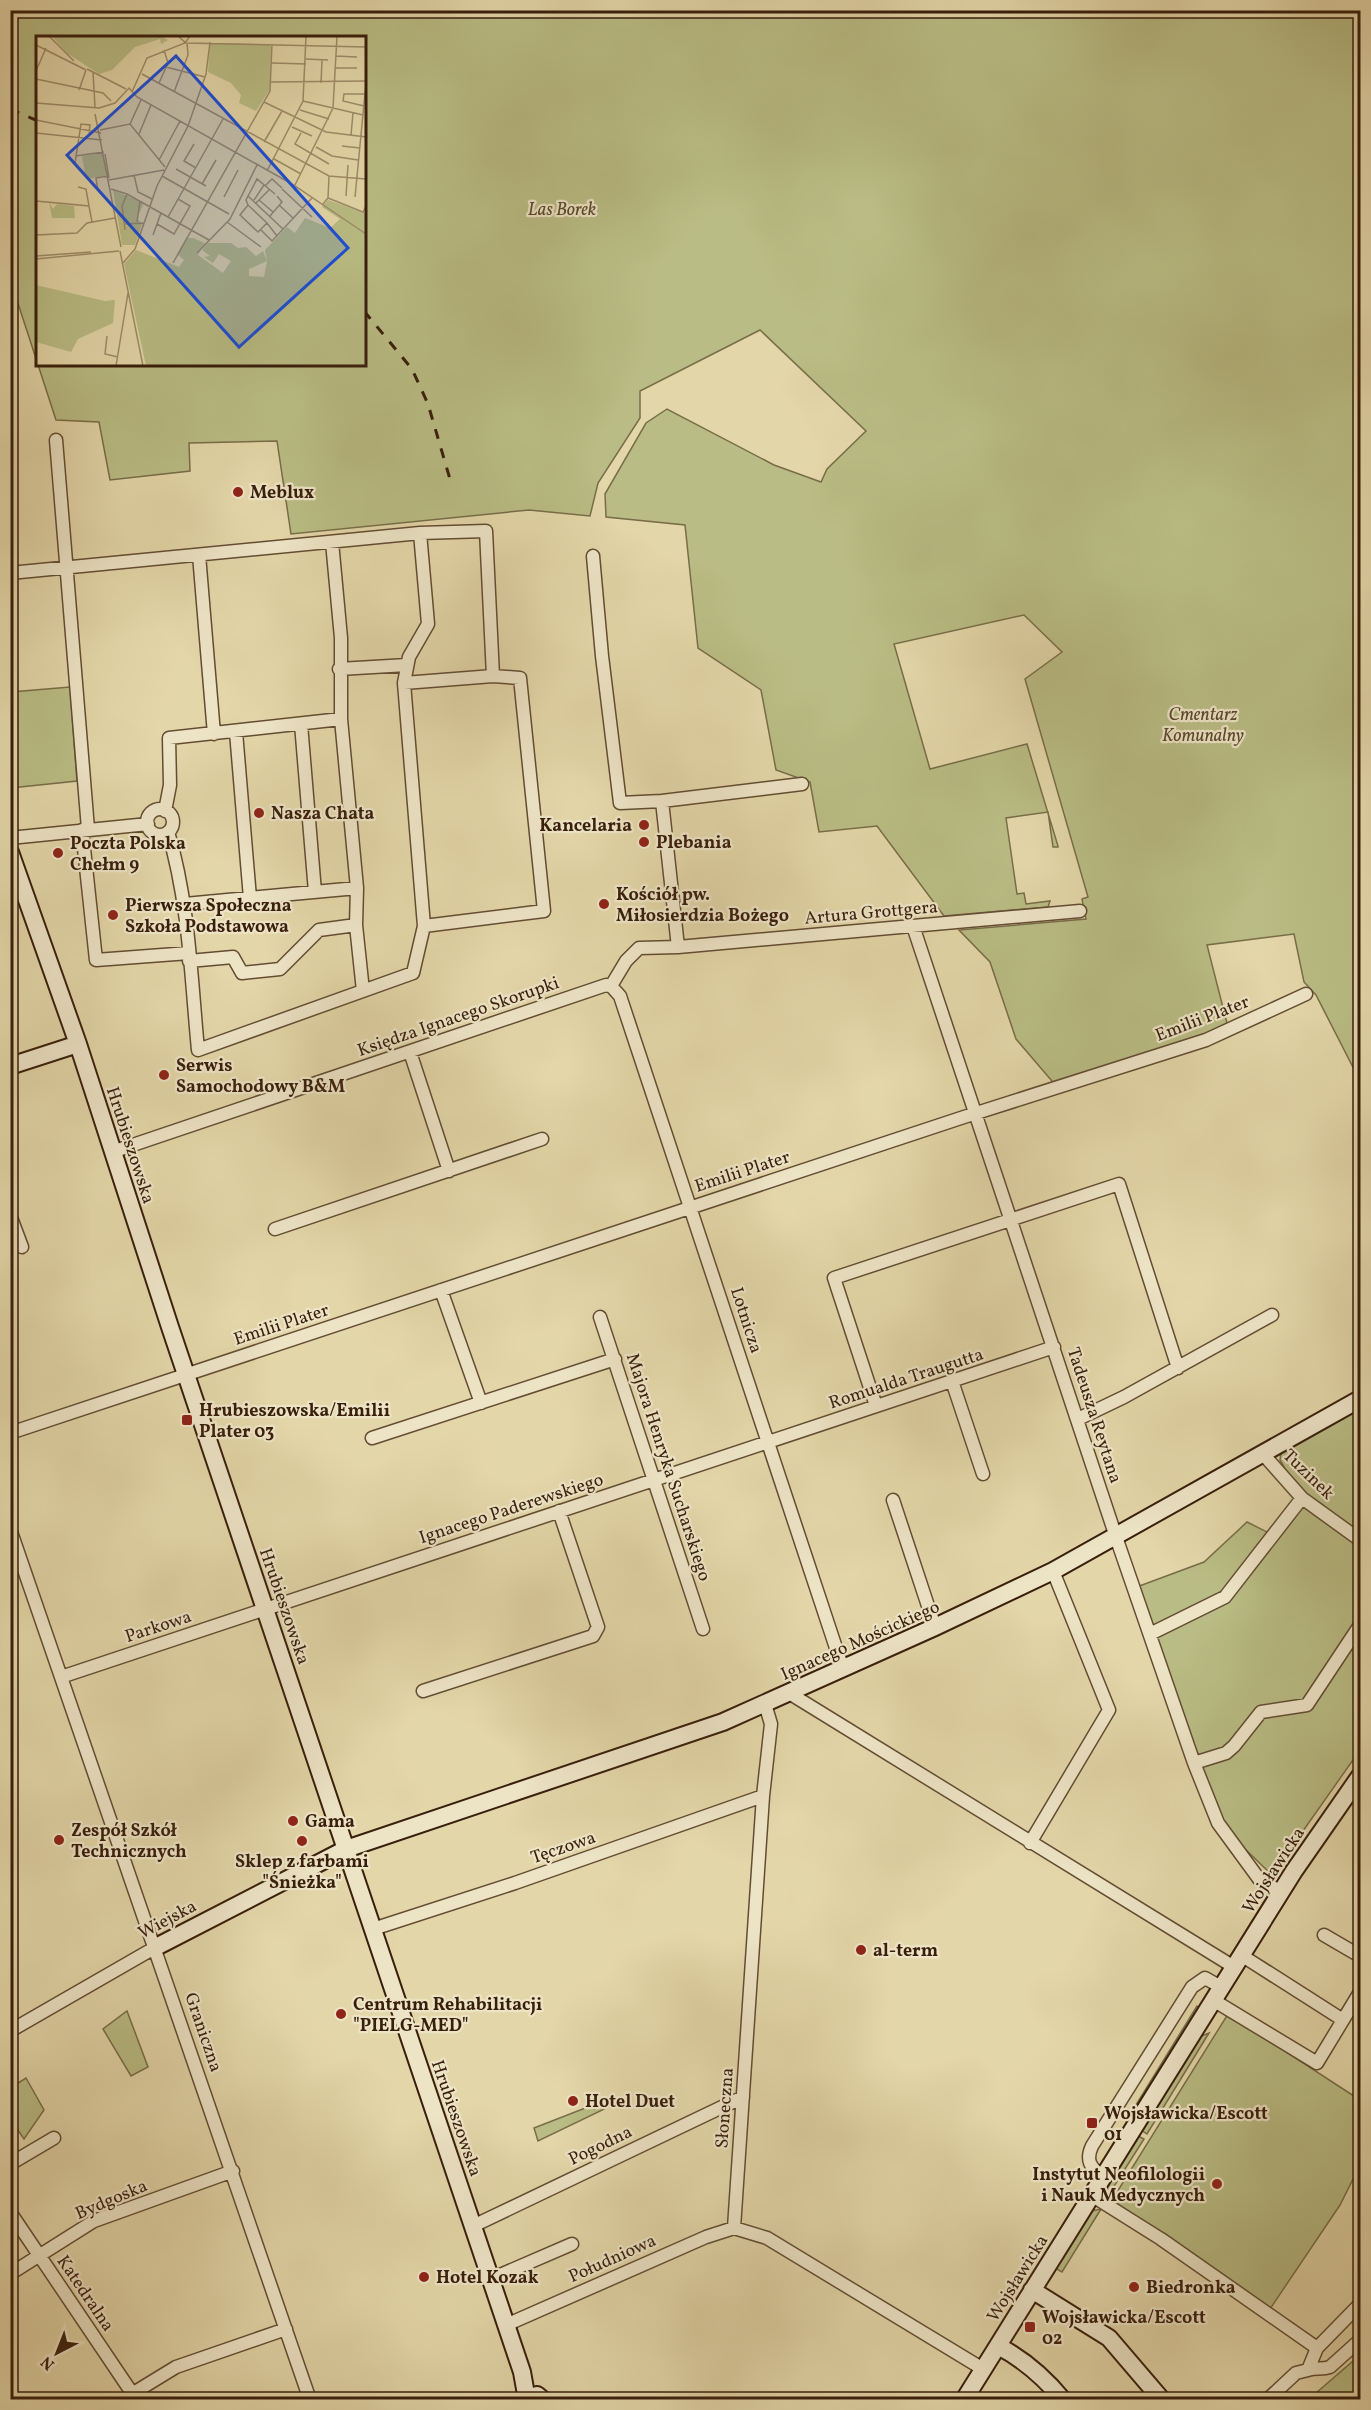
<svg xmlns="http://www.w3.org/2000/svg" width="1371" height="2410" font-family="Vollkorn,serif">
	<rect width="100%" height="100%" fill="#e3d6a8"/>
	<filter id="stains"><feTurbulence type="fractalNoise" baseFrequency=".00333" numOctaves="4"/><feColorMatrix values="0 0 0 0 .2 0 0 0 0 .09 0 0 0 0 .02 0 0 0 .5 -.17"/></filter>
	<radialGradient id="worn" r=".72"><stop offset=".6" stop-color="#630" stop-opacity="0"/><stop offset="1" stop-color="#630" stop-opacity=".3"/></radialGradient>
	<path fill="#b9bc84" stroke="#786d48" stroke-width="1.5" fill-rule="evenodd" d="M 10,11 L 1360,11 L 1360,1081 L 1316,995 L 1304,982 L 1294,934 L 1207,945 L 1229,1031 L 1057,1087 L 1016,1039 L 990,962 L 959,930 L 1086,919 L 1082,899 L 1088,897 L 1025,679 L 1062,652 L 1024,615 L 894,644 L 930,769 L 1027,744 L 1058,846 L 1058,847 L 1053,847 L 1048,812 L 1006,818 L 1017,894 L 1024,893 L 1026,904 L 1050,901 L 1048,907 L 944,916 L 877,826 L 819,832 L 810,782 L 776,770 L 761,690 L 698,648 L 685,525 L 606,517 L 605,494 L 646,423 L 667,409 L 774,465 L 821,482 L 827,469 L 866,431 L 760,330 L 640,391 L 640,418 L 598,483 L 590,516 L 529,510 L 291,534 L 277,441 L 189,443 L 190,471 L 110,480 L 99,422 L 56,420 L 11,282 ZM 38,38 L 364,38 L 364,364 L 38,364 Z
		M 70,687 L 77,781 L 11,788 L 11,692 Z
		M 1360,1406 L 1360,1750 L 1272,1875 L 1218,1823 L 1134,1588 L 1204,1562 L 1247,1522 L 1273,1535 L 1302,1498 L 1280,1460 L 1281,1452 Z
		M 1197,2006 L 1200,2008 L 1129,2123 L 1126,2121 Z
		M 127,2011 L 148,2067 L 131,2076 L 103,2029 Z
		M 1228,2014 L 1360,2100 L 1360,2165 L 1340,2205 L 1270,2309 L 1112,2200 Z
		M 1209,2033 L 1147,2134 L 1141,2130 L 1199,2037 Z
		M 26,2078 L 44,2110 L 24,2139 L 11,2120 L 10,2088 Z
		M 618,2100 L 619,2102 L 538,2141 L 534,2128 L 593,2105 L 594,2109 Z
		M 1138,2136 L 1144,2139 L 1106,2199 L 1105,2188 Z
		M 1101,2209 L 1062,2272 L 1055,2268 L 1091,2211 Z
		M 1360,2355 L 1360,2399 L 1321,2399 L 1316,2393 Z"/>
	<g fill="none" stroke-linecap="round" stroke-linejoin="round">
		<g stroke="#634c33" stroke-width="15">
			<path id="street" d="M 56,440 L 88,829
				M 332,542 L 341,638 L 341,719 L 357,888 L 356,925 L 363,991
				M 199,555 L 214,734
				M 593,556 L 602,656 L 620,803 L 662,801 L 678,947
				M 10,573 L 420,533 L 486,531 L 493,676
				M 339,669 L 407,665
				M 404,683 L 493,676 L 520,678 L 544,911 L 424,926 L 404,683 L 409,657 L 428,624 L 420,533
				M 301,724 L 315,892
				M 236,732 L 250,898
				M 662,801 L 802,784
				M147 822a13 13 0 1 1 26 0a13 13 0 1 1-26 0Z
				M 165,811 L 170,785 L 169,738 L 341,719
				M 82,830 L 96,960 L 189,953
				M 168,832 C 189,902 191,977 198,1050 L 413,973 L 424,926
				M 10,838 L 148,824
				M 185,904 L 357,888
				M 913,926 L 1116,1537 L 1194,1763 L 1218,1823 L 1259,1879 L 1281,1892
				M 189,961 L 233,957 L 242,973 L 280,969 L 319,930 L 356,925
				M 611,986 L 620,996 L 843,1669
				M 611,986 L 626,961 L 639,948 L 678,947 L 1080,911
				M 410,1052 L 449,1171
				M 112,1152 L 606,985 L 611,986
				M 10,1215 L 22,1247
				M 275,1229 L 542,1139
				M 441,1290 L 481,1403
				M 600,1317 L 703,1629
				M 952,1381 L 983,1474
				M 876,1406 L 834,1278 L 1119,1184 L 1178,1368
				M 1078,1419 L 1124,1397 L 1272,1315
				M 10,1433 L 964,1117 L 1206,1040 L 1306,994
				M 372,1438 L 615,1359
				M 1263,1454 L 1302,1498 L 1360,1540
				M 893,1500 L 935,1627
				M 10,1529 L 310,2400
				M 1150,1634 L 1225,1597 L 1302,1498
				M 61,1677 L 1054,1347
				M 423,1691 L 593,1636 L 598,1627 L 559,1511
				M 789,1693 L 1234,1967
				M 765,1704 L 771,1724 L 763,1796 L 734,2228 L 767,2238 L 983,2369
				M 1194,1763 L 1226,1753 L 1234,1746 L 1261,1712 L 1307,1705 L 1360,1625
				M 1030,1843 L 1109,1710 L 1053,1571
				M 373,1929 L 515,1883 L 763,1796
				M 1324,1935 L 1360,1956
				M 1241,1955 L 1343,2020
				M 1213,2000 L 1317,2063 L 1360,1992
				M 10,2031 L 156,1947
				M 10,2164 L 54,2138
				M 1103,2177 C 1091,2168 1085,2161 1092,2146 L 1192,1987 L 1205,1978 L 1221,1987
				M 1091,2195 L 1161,2239 L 1317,2348
				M 10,2212 L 132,2393
				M 473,2226 L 743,2097
				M 10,2274 L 94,2221 L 233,2171
				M 491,2279 L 572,2244
				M 506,2325 L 706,2237 L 734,2228
				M 1308,2370 C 1316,2367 1322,2370 1330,2367 L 1360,2340
				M 122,2400 L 176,2367 L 286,2329
				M 1267,2400 L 1296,2373 L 1308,2370 L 1317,2348 L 1360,2304"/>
		</g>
		<g stroke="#381e0c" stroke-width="20">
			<path id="secondary" d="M 10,852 L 78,1044 L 170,1327 L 522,2372 L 527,2400
				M 10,1066 L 78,1044
				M 156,1947 L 346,1849 L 723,1722 L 935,1627 L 1053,1571 L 1360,1399
				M 1032,2290 L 1109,2338 L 1162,2400
				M 998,2346 C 1023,2359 1045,2378 1063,2400
				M 537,2395 L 543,2400
				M 964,2400 L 1294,1871 L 1360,1776"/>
		</g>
		<use href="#street" stroke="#ede4c6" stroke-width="12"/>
		<use href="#secondary" stroke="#ede4c6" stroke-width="16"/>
		<path stroke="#381e0c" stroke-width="3" stroke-dasharray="10 10" stroke-linecap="butt" d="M 10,109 L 38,121
			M 364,311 L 412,369 L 428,404 L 452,486"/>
	</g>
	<g fill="#8f2418" stroke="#ede4c6" stroke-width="2">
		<circle cx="238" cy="492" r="6"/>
		<circle cx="259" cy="813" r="6"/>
		<circle cx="644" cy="825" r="6"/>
		<circle cx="644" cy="842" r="6"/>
		<circle cx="58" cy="853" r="6"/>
		<circle cx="604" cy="904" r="6"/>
		<circle cx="113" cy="915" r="6"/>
		<circle cx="164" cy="1075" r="6"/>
		<rect x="181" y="1414" width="12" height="12" rx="3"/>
		<circle cx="293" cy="1821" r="6"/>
		<circle cx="59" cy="1840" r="6"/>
		<circle cx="302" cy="1841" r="6"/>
		<circle cx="861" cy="1950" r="6"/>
		<circle cx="341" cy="2014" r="6"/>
		<circle cx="573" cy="2101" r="6"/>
		<rect x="1086" y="2117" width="12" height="12" rx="3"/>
		<circle cx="1217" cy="2184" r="6"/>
		<circle cx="424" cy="2277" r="6"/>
		<circle cx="1134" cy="2287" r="6"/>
		<rect x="1024" y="2321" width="12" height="12" rx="3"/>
	</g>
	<g text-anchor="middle" stroke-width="4.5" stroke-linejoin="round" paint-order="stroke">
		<g font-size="18" font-style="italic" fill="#58462a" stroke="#ede4c6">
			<text x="562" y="215">Las Borek</text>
			<text x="1203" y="720">Cmentarz<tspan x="1203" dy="21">Komunalny</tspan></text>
		</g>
		<g font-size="18" font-weight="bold" fill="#381e0c" stroke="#ede4c6" text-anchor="start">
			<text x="250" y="498">Meblux</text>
			<text x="271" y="819">Nasza Chata</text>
			<text x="632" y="831" text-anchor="end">Kancelaria</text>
			<text x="656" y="848">Plebania</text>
			<text x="70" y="849">Poczta Polska<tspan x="70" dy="21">Chełm 9</tspan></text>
			<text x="616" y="900">Kościół pw.<tspan x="616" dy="21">Miłosierdzia Bożego</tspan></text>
			<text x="125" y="911">Pierwsza Społeczna<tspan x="125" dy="21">Szkoła Podstawowa</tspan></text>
			<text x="176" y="1071">Serwis<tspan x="176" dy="21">Samochodowy B&amp;M</tspan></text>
			<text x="199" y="1416">Hrubieszowska/Emilii<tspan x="199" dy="21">Plater 03</tspan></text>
			<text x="305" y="1827">Gama</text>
			<text x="71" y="1836">Zespół Szkół<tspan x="71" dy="21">Technicznych</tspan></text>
			<text x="302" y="1867" text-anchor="middle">Sklep z farbami<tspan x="302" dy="21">"Śnieżka"</tspan></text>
			<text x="873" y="1956">al-term</text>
			<text x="353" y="2010">Centrum Rehabilitacji<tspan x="353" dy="21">"PIELG-MED"</tspan></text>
			<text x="585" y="2107">Hotel Duet</text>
			<text x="1104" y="2119">Wojsławicka/Escott<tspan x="1104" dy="21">01</tspan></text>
			<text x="1205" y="2180" text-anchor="end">Instytut Neofilologii<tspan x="1205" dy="21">i Nauk Medycznych</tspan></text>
			<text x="436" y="2283">Hotel Kozak</text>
			<text x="1146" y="2293">Biedronka</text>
			<text x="1042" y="2323">Wojsławicka/Escott<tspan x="1042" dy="21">02</tspan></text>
		</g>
		<g font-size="18" fill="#381e0c" stroke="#ede4c6">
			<text transform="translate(871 912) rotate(-5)" y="6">Artura Grottgera</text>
			<text transform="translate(458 1016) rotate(-19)" y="6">Księdza Ignacego Skorupki</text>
			<text transform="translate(1202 1018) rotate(-21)" y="6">Emilii Plater</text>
			<text transform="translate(131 1145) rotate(72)" y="6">Hrubieszowska</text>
			<text transform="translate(742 1171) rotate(-18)" y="6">Emilii Plater</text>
			<text transform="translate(747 1320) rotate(72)" y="6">Lotnicza</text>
			<text transform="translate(281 1324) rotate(-18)" y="6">Emilii Plater</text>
			<text transform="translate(906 1378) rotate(-18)" y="6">Romualda Traugutta</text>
			<text transform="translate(1095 1415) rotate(72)" y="6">Tadeusza Reytana</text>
			<text transform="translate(669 1467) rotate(72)" y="6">Majora Henryka Sucharskiego</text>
			<text transform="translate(1309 1474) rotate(44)" y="6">Tuzinek</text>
			<text transform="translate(511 1508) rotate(-18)" y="6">Ignacego Paderewskiego</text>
			<text transform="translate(285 1606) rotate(71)" y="6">Hrubieszowska</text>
			<text transform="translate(158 1626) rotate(-18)" y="6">Parkowa</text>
			<text transform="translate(860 1640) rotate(-24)" y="6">Ignacego Mościckiego</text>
			<text transform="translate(563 1847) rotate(-19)" y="6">Tęczowa</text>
			<text transform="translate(1273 1870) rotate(-57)" y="6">Wojsławicka</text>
			<text transform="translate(167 1919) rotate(-28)" y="6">Wiejska</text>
			<text transform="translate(204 2032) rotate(71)" y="6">Graniczna</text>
			<text transform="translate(724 2108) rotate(-86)" y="6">Słoneczna</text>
			<text transform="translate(457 2118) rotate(71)" y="6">Hrubieszowska</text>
			<text transform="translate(600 2145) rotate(-26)" y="6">Pogodna</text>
			<text transform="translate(111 2199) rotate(-23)" y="6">Bydgoska</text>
			<text transform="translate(612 2258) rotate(-24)" y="6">Południowa</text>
			<text transform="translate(1017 2278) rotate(-58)" y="6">Wojsławicka</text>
			<text transform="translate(86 2293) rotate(56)" y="6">Katedralna</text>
		</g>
	</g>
	<g transform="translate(36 36)">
		<rect width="330" height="330" fill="#e3d6a8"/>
		<path d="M 16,0 L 125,0 L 132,4 L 125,8 L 124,3 L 99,11 L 76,34 L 63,38 L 31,17 ZM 174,7 L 235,8 L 234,53 L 220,75 L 203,67 L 205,59 L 195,47 L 172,36 ZM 67,117 L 70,140 L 50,143 L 46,120 ZM 77,154 L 108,167 L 101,182 L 106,188 L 99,209 L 86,209 ZM 292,164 L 330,177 L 330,330 L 110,330 L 88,228 L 100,214 L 143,231 L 148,224 L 141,218 L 150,202 L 157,202 L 169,207 L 162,219 L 187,237 L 195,225 L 183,218 L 177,227 L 168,221 L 174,220 L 166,214 L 172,207 L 195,207 L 202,212 L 210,211 L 220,220 L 227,215 L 231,225 L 229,214 L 251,191 L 259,197 L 269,182 L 294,192 L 304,183 L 286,171 ZM 231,225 L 228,241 L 213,240 L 213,233 ZM 13,166 L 17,173 L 21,168 L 38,170 L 39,182 L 16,182 ZM 0,249 L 69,265 L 79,264 L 77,287 L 42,303 L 35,316 L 0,306 Z" fill="#b9bc84" fill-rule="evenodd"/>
		<path fill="none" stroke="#9f8c6a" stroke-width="1.5" d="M 13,0 L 38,25M 142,0 L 150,7 L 330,11M 0,9 L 50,34M 300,20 L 321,21M 270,23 L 292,24M 236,27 L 270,28M 130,31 L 169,41M 300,32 L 321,32M 51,33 L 90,53M 0,35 L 10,12M 57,36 L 59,71M 106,38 L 293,140 L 330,143M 0,43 L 67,57 L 75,65M 235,46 L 330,45M 123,47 L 132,27 L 128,14M 285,47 L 286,24M 43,54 L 50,34M 96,56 L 111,22 L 149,7 L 154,0M 138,56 L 152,19 L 151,7M 267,65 L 327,79M 228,66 L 290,96 L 330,101M 0,67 L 63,72 L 79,67 L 93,52 L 101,61 L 256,148 L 330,198M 328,70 L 307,65 L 308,58 L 330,58M 264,74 L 293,83M 59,78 L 85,211M 0,84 L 65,97M 94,88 L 105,64M 256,91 L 276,100M 64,94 L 94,88 L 129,131M 0,97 L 66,104M 265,97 L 259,108 L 293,128M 103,98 L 115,69M 315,99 L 317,77M 228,106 L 246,75M 158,108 L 148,125 L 160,132M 306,110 L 324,112M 280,111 L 296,120 L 322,124M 69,118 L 73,142M 39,120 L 68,116M 238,123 L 265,138M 123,124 L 144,85M 39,127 L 45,88 L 54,89 L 53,97M 140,133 L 170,150M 231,135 L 267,65 L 270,0M 98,139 L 102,156 L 116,163M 126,140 L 193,178M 73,144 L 128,134M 166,148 L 180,124M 259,149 L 297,72 L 301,0M 229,150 L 236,143 L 246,152M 42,151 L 50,153 L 53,170M 75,153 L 91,158 L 173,204M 246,153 L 276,181M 62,155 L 60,142 L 72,140M 212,160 L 247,193M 310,160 L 312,129M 188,161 L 202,134M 319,161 L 330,47M 292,162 L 293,140M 218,164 L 228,149M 223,164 L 237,176M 0,165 L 53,170 L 56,186M 220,167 L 233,154M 287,168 L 292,162 L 327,176 L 330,170M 212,169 L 210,164 L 221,143 L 239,158M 243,169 L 257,182M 234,180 L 246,166 L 241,160M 132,181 L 187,83M 101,186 L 104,165M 191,186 L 225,211M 231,187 L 222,196 L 204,179 L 212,169 L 231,187 L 241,200M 89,188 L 108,187M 121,188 L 138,198 L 154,170 L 142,163M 89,194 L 86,170 L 91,158M 225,194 L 236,205 L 276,162M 0,199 L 41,197 L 51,187 L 79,182M 117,199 L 125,177M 84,215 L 107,330M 161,217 L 194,183 L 221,129M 0,220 L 55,216M 0,223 L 83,215M 87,227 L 99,213 L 121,150 L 152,90 L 170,38 L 174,6M 137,227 L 234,55 L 236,8M 71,300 L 69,318 L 82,321M 80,330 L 92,257"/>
		<path fill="#1d4ed8" fill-opacity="0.15" stroke="#1d4ed8" stroke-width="3" d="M 140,20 L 312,212 L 203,311 L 31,119 Z"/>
		<rect width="330" height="330" fill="none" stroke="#381e0c" stroke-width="3"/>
	</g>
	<rect width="1371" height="2410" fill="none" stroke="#e3d6a8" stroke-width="36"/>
	<rect x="12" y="12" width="1347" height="2386" fill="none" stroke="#381e0c" stroke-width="3"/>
	<rect x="18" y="18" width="1335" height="2374" fill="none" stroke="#381e0c" stroke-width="1.5"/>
	<g transform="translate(57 2353) rotate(222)" stroke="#ede4c6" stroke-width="4.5" paint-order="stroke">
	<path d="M0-4.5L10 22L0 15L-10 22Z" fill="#381e0c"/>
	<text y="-9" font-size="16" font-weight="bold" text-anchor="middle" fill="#381e0c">N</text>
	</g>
	<rect width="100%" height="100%" filter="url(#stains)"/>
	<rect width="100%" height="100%" fill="url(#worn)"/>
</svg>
